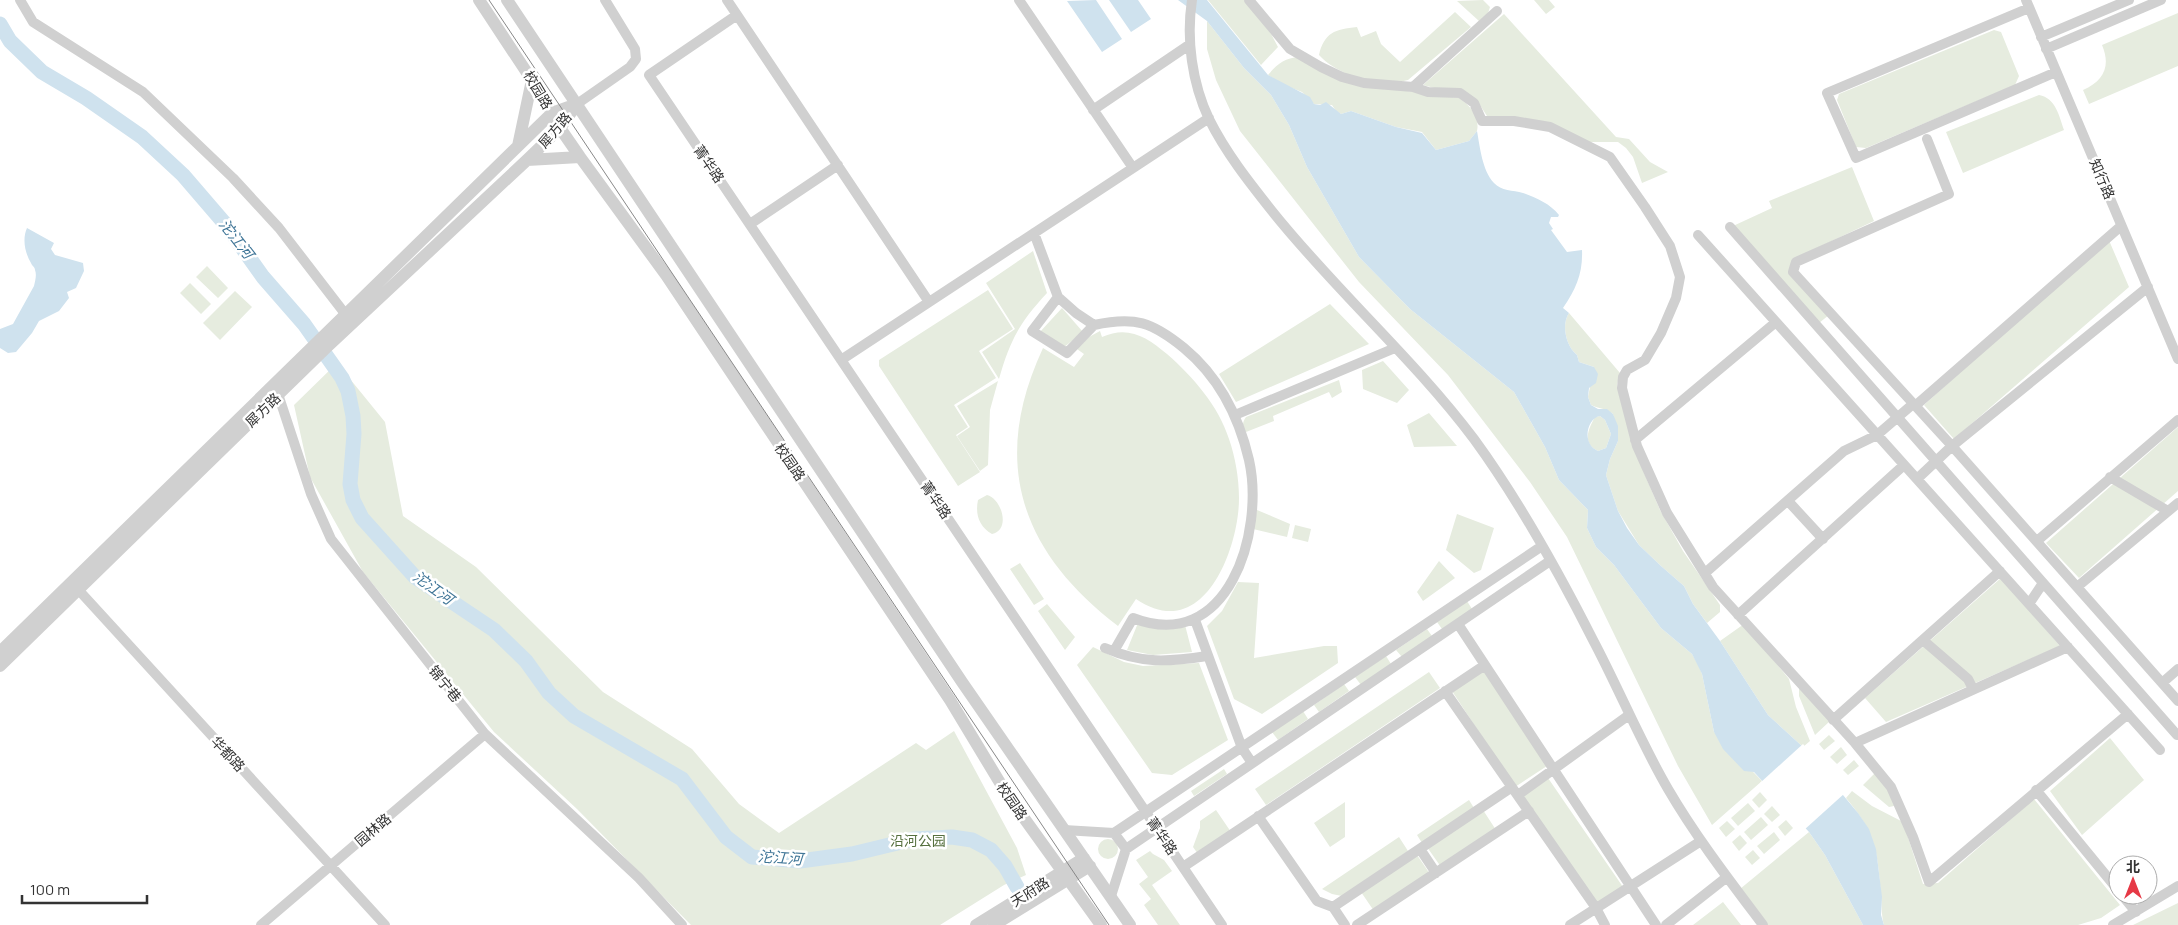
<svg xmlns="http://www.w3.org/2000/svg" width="2178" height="925" font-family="Manrope,'Noto Sans SC',sans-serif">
	<rect width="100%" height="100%" fill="#fff"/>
	<path fill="#e6ecdf" d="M 1208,0 L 1244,0 L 1270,32 L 1278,47 L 1261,65 Z
		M 1483,0 L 1490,7 L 1488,13 L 1479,21 L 1457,1 Z
		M 1534,0 L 1549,0 L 1555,7 L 1546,14 Z
		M 1455,12 L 1471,27 L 1408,80 C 1381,88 1338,76 1319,55 C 1324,33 1335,29 1357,27 L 1361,37 L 1376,31 L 1381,44 L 1400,62 Z
		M 2178,13 L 2178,66 L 2089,104 L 2083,90 C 2104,81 2111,66 2102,45 Z
		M 1504,14 L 1616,137 L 1629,139 L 1650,162 L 1668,172 L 1642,183 L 1633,157 L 1626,148 L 1618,142 L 1589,142 L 1569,132 L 1487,116 L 1476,99 L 1423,85 Z
		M 1207,21 L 1244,68 L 1271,95 L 1289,125 L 1307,167 L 1359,257 L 1410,309 L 1514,392 L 1545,447 L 1559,480 L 1588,510 L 1587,528 L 1596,547 L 1614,565 L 1661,628 L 1692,654 L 1699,666 L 1702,674 L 1714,732 L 1762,781 L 1712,825 L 1678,766 L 1567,537 L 1530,482 L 1448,375 L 1359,282 L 1240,131 L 1216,80 L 1207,49 Z
		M 1994,30 L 2001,32 L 2019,76 L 2015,85 L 1866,148 L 1856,147 L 1837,100 L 1839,94 Z
		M 1299,57 L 1392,89 L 1459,98 C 1470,105 1480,117 1477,131 L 1469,141 L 1436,150 L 1422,132 L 1396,127 L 1351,111 L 1341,114 L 1336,111 L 1332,105 L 1314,104 L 1302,92 L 1284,85 L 1268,75 C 1277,64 1285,58 1299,57 Z
		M 2039,95 C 2056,98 2059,116 2064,130 L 1963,173 L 1946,132 Z
		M 1852,167 L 1874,221 L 1796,258 L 1791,276 L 1829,315 L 1819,323 L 1733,226 L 1772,208 L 1769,201 Z
		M 2108,238 L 2129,287 L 1954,439 L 1924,405 Z
		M 1033,251 L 1047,293 C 1020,322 1010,340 999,379 L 982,352 L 1015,329 L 986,283 Z
		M 207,266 L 228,288 L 218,298 L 196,277 Z
		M 190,283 L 211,304 L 201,314 L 180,293 Z
		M 988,290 L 1013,329 L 979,351 L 996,378 L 954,405 L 968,427 L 956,435 L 980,472 L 958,486 L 879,366 L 879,360 Z
		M 235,291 L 252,307 L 220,340 L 203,323 Z
		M 1330,304 L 1369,344 L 1236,402 L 1219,374 Z
		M 1062,308 L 1083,332 L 1063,348 L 1039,333 Z
		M 1569,313 L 1620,373 L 1617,385 L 1622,405 L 1644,473 L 1660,510 L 1683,551 L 1720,605 L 1720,612 L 1707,623 L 1693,604 L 1684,586 L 1661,566 L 1639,545 L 1618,511 L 1606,475 L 1610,459 L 1618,441 L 1613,414 C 1606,408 1599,409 1591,405 L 1588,397 L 1594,367 L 1579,362 L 1577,355 C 1566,346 1561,325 1569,313 Z
		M 1100,331 L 1102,337 C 1128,325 1147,337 1167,354 C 1193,377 1218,405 1229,439 C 1237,462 1241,491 1238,514 C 1232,564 1198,641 1136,599 L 1118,626 C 1020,551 990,462 1043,348 L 1074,367 L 1084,354 L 1077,349 L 1089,337 Z
		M 1383,361 L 1409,390 L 1397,403 L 1363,389 L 1362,370 Z
		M 337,363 L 385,422 L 403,516 L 476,567 L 603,692 L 692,749 L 739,804 L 779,833 L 916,743 L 926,750 L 954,731 L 1017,848 L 1026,875 L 1004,885 L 940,925 L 691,925 L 577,809 L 494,732 L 363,572 L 310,477 L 294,405 Z
		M 1339,380 L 1342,392 L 1332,398 L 1329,392 L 1273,416 L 1274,421 L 1246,432 C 1242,426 1242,423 1246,417 Z
		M 998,381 L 990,410 L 988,465 L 980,471 L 957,436 L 970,427 L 957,406 Z
		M 1429,413 L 1457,446 L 1414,447 L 1407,425 Z
		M 1600,416 L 1605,420 L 1611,434 L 1606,448 L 1598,451 C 1581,443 1589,428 1595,417 Z
		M 2178,427 L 2178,491 L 2079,578 L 2046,543 Z
		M 987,495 C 1002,499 1011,530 992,534 C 979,527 975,514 978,500 Z
		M 1257,510 L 1290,524 L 1287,537 L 1253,529 Z
		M 1457,514 L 1494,528 L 1481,570 L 1474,573 L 1446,550 Z
		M 1295,525 L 1311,529 L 1308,542 L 1292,538 Z
		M 1439,561 L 1455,578 L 1423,601 L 1417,592 Z
		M 1020,563 L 1044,599 L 1034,605 L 1010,569 Z
		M 2001,578 L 2060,646 L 1886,722 L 1865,698 Z
		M 1238,582 L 1259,583 L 1254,658 L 1324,646 L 1337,646 L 1338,663 L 1262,714 L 1234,699 L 1207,626 L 1222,611 Z
		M 1467,601 L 1472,609 L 1442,629 L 1437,622 Z
		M 1047,604 L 1075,637 L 1065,650 L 1038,611 Z
		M 1138,623 L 1185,625 L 1192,652 L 1153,655 L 1127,650 Z
		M 1744,624 L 1789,679 L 1796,707 L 1810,741 L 1803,747 L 1768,715 L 1720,641 Z
		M 1427,629 L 1432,636 L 1402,657 L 1396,650 Z
		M 1093,647 L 1124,662 L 1143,666 L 1199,663 L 1228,740 L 1172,775 L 1152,773 L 1077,665 Z
		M 1386,656 L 1391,664 L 1361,685 L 1355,677 Z
		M 1484,670 L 1547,766 L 1515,787 L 1452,691 Z
		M 1429,672 L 1440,688 L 1266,805 L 1255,789 Z
		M 1344,684 L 1349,691 L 1319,712 L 1314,705 Z
		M 1799,685 L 1830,721 L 1815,735 L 1799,696 Z
		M 1303,711 L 1308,719 L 1278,740 L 1272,732 Z
		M 1829,735 L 1835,741 L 1824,750 L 1819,744 Z
		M 2110,738 L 2144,780 L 2082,835 L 2050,791 Z
		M 1841,747 L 1847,755 L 1837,764 L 1830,757 Z
		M 1854,760 L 1859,766 L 1848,775 L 1843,770 Z
		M 1224,769 L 1227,774 L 1194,796 L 1191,791 Z
		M 1875,773 L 1893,796 L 1894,806 L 1889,807 L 1863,785 Z
		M 1548,778 L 1623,887 L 1596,905 L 1521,797 Z
		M 1852,791 L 1872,806 L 1903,822 L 1923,884 L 1938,883 L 2034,799 L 2120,905 L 2101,918 L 2078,925 L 1884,925 C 1881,914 1882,905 1881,894 C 1877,849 1876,834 1846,798 Z
		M 1760,792 L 1767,800 L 1759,808 L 1752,800 Z
		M 1469,800 L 1474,808 L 1422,843 L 1417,835 Z
		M 1345,802 L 1345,837 L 1330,847 L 1314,823 Z
		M 1748,803 L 1755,811 L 1738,826 L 1731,818 Z
		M 1772,806 L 1780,815 L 1772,822 L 1764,814 Z
		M 1216,810 L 1231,832 L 1198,854 L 1193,847 L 1200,828 L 1200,821 Z
		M 1483,810 L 1496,830 L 1441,867 L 1427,847 Z
		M 1761,817 L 1768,825 L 1751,840 L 1744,832 Z
		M 1786,820 L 1793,828 L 1785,836 L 1778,827 Z
		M 1727,821 L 1735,829 L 1726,837 L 1719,828 Z
		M 1774,832 L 1780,840 L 1764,854 L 1757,846 Z
		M 1809,832 L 1825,855 L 1863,925 L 1767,925 L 1740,889 Z
		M 1740,835 L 1747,843 L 1739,851 L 1732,842 Z
		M 1399,837 L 1408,851 L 1342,896 L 1332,894 L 1322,889 Z
		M1098 849a10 10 0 1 1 20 0a10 10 0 1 1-20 0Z
		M 1753,850 L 1760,858 L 1752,865 L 1745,857 Z
		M 1150,851 L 1153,854 L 1164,860 L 1172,871 L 1152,885 L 1180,925 L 1158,925 L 1144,905 L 1151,899 L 1139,884 L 1148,877 L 1136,860 Z
		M 1417,855 L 1430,874 L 1374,911 L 1361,892 Z
		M 1723,902 L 1741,925 L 1693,925 Z
		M 2178,903 L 2178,925 L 2133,925 Z"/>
	<path fill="#cfe2ee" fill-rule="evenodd" d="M 1096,0 L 1122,39 L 1102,52 L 1067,1 Z
		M 1109,0 L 1138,0 L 1151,19 L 1131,32 Z
		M 1178,0 L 1207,0 L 1268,75 L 1310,97 L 1314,104 L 1320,105 L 1326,102 L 1341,114 L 1351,111 L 1396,127 L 1422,133 L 1436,150 L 1469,141 L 1477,131 C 1480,147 1482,170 1494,183 C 1501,191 1513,190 1523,193 C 1537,198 1550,204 1559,215 L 1558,217 L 1551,217 L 1549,223 L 1553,229 L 1551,230 L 1567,252 L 1582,250 C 1583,273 1576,289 1563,308 L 1569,313 C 1561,325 1566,346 1577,355 L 1579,362 L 1594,367 L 1598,374 L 1596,383 L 1589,388 L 1588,397 L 1591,405 L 1598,409 L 1607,409 L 1613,414 L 1618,426 L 1618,441 L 1610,459 L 1606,475 L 1618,511 L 1627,528 L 1639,545 L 1661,566 L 1684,586 L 1693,604 L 1720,641 L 1768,715 L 1803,747 L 1858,813 L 1869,829 L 1876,849 L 1882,897 L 1881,915 L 1884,925 L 1863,925 L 1825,855 L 1809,832 L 1754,772 L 1744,771 L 1723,749 L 1714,732 L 1702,674 L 1692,654 L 1661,628 L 1614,565 L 1596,547 L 1587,528 L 1588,510 L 1559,480 L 1545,447 L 1514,392 L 1410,309 L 1359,257 L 1307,167 L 1289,125 L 1271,95 L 1244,68 L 1207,21 ZM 1600,416 L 1605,420 L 1611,434 L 1606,448 L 1598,451 C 1581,444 1587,418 1600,416 Z
		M 27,228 L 54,243 L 51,249 L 55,255 L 83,263 L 84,271 L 76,288 L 67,292 L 69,298 L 59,311 L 39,321 L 32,333 L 16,352 L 8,353 L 0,348 L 0,329 L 13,324 L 34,286 C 35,281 37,275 35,270 C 35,267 32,266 31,263 C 25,253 22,239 27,228 Z"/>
	<path fill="#fff" d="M 1803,744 L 1845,793 L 1804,830 L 1760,783 Z"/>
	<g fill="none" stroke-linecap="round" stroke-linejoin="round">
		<path stroke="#cfe2ee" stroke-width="15" d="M 0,24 L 10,41 L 42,72 L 86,98 L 142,137 L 183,175 L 226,225 L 263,277 L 304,324 L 342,378 L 348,391 L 353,416 L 354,434 L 350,484 L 353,500 L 362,518 L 415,577 L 494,630 L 526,661 L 549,693 L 574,716 L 682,779 L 726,837 L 752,857 L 800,861 L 852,854 L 914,839 L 952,837 L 972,840 L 991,850 L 1005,866 L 1017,887"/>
		<path stroke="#d0d0d0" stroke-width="10" d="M 20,0 L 33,22 L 143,92 L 233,178 L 279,228 L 346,315
			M 727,0 L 929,302
			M 1019,0 L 1133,168
			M 1192,0 C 1186,39 1192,83 1209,119 C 1226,153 1249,182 1272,211 C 1335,290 1413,358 1474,439 C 1520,502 1558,571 1593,640 C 1619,689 1640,741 1668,789 C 1696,837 1730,881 1763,925
			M 1249,0 L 1290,49 L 1321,67 L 1342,77 L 1364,83 L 1413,87 L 1428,92 L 1460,93 L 1474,103 L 1482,121 L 1514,121 L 1550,127 L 1610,157 L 1645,207 L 1670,246 L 1680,277 L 1676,298 L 1661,333 L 1645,360 L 1627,370 L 1623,377 L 1622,388 L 1637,446 L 1667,513 L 1713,587 L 1855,743 L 1891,787 L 1913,837 L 1929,882 L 2128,714
			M 2026,0 L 2178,359
			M 2029,8 L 1827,93 L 1856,158 L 2056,72
			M 737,15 L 649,75 L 1222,925
			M 2041,37 L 2129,0
			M 2046,49 L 2161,0
			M 1413,87 L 1497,11
			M 577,104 L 630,67 L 636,59 L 635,49 L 605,0
			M 1093,110 L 1189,45
			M 1927,139 L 1949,194 L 1796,262 L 1793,272 L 1952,446 L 2178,701
			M 750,224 L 838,165
			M 1730,227 L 2177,735
			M 1034,233 L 1058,297 L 1076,313 L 1094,325 C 1135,316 1152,322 1184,348 C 1219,377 1239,417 1249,460 C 1265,532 1228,655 1133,618 L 1114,651
			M 1698,235 L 2160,750
			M 1058,297 L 1032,331 L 1067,353 L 1094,325
			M 841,360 L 1209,118
			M 278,394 L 311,494 L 331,539 L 485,734 L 639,878 L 682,925
			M 1915,406 L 2121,226
			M 1235,415 L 1395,348
			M 1635,440 L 1776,322
			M 2110,477 L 2168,511
			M 1917,479 L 1952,446 L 2148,287
			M 1788,501 L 1823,539
			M 2037,541 L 2178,420
			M 1705,573 L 1844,451 L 1877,435 L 1913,404
			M 74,585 L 385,925
			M 2077,587 L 2178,503
			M 2029,604 L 2043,583
			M 1738,615 L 1904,465
			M 1195,620 L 1242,748 L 1252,763
			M 1458,624 L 1656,925
			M 1924,641 L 1968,679 L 1973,689
			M 1105,648 C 1142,664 1168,662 1207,656
			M 2162,683 L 2178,669
			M 1445,691 L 1596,908 L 1605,925
			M 1833,720 L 2000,571
			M 1855,743 L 2068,647
			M 2036,790 L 2118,890
			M 1518,795 L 1629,715
			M 1258,816 L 1317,901 L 1333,907 L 1345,925
			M 1064,830 L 1114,833 L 1126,849 L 1111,896
			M 1114,833 L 1542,546
			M 1126,849 L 1550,561
			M 1420,849 L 1436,873
			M 1183,867 L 1485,665
			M 2122,895 L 2136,912
			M 1333,907 L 1512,787
			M 261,925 L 485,734
			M 1357,925 L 1529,811
			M 1570,925 L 1701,841
			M 1666,925 L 1727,877
			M 2113,925 L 2178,886"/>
		<path stroke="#d0d0d0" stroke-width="12" d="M 479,0 L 543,97 L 560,128 L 580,157 L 666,275 L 950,700 L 1008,796 L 1101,925
			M 507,0 L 962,682 L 1130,925
			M 518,146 L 532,80
			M 527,160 L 580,157
			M 0,652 L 552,113 L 577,104
			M 0,666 L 327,347 L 527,160 L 560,128 L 577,104
			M 976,925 L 1084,858
			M 994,925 L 1090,866"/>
		<path stroke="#888" stroke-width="1" d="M 489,0 L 1109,925"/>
	</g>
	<g text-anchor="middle" stroke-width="5" stroke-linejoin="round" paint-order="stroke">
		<g font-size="14" fill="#333" stroke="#fff">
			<text transform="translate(538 90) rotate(59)" y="5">校园路</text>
			<text transform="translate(555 130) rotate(-49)" y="5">犀方路</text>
			<text transform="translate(709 164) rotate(56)" y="5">菁华路</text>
			<text transform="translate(2102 179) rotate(67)" y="5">知行路</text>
			<text transform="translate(263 410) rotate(-44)" y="5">犀方路</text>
			<text transform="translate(790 462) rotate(56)" y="5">校园路</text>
			<text transform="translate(936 500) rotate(56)" y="5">菁华路</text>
			<text transform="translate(445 684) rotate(51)" y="5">锦宁巷</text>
			<text transform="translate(228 754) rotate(47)" y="5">华都路</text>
			<text transform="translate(1012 801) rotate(56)" y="5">校园路</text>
			<text transform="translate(373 830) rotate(-40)" y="5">园林路</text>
			<text transform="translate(1162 836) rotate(56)" y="5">菁华路</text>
			<text transform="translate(1030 892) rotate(-32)" y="5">天府路</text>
		</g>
		<g font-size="14" fill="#56703f" stroke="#fff">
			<text x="918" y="846">沿河公园</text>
		</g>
		<g font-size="15" font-style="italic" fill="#3f7597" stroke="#fff">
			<text transform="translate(236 239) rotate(52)" y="5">沱江河</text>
			<text transform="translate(433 588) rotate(36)" y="5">沱江河</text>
			<text transform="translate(780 858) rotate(4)" y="5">沱江河</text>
		</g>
	</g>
	<g transform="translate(2133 880)"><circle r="24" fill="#ffffff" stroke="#adadad"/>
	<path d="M0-4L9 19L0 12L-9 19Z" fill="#e63946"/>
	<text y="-8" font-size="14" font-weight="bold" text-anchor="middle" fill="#333333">北</text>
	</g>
	<path d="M22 895v8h125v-8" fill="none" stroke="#333333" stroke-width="2.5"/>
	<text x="30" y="895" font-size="15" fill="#333333" stroke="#ffffff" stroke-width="4" paint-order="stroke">100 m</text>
</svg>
